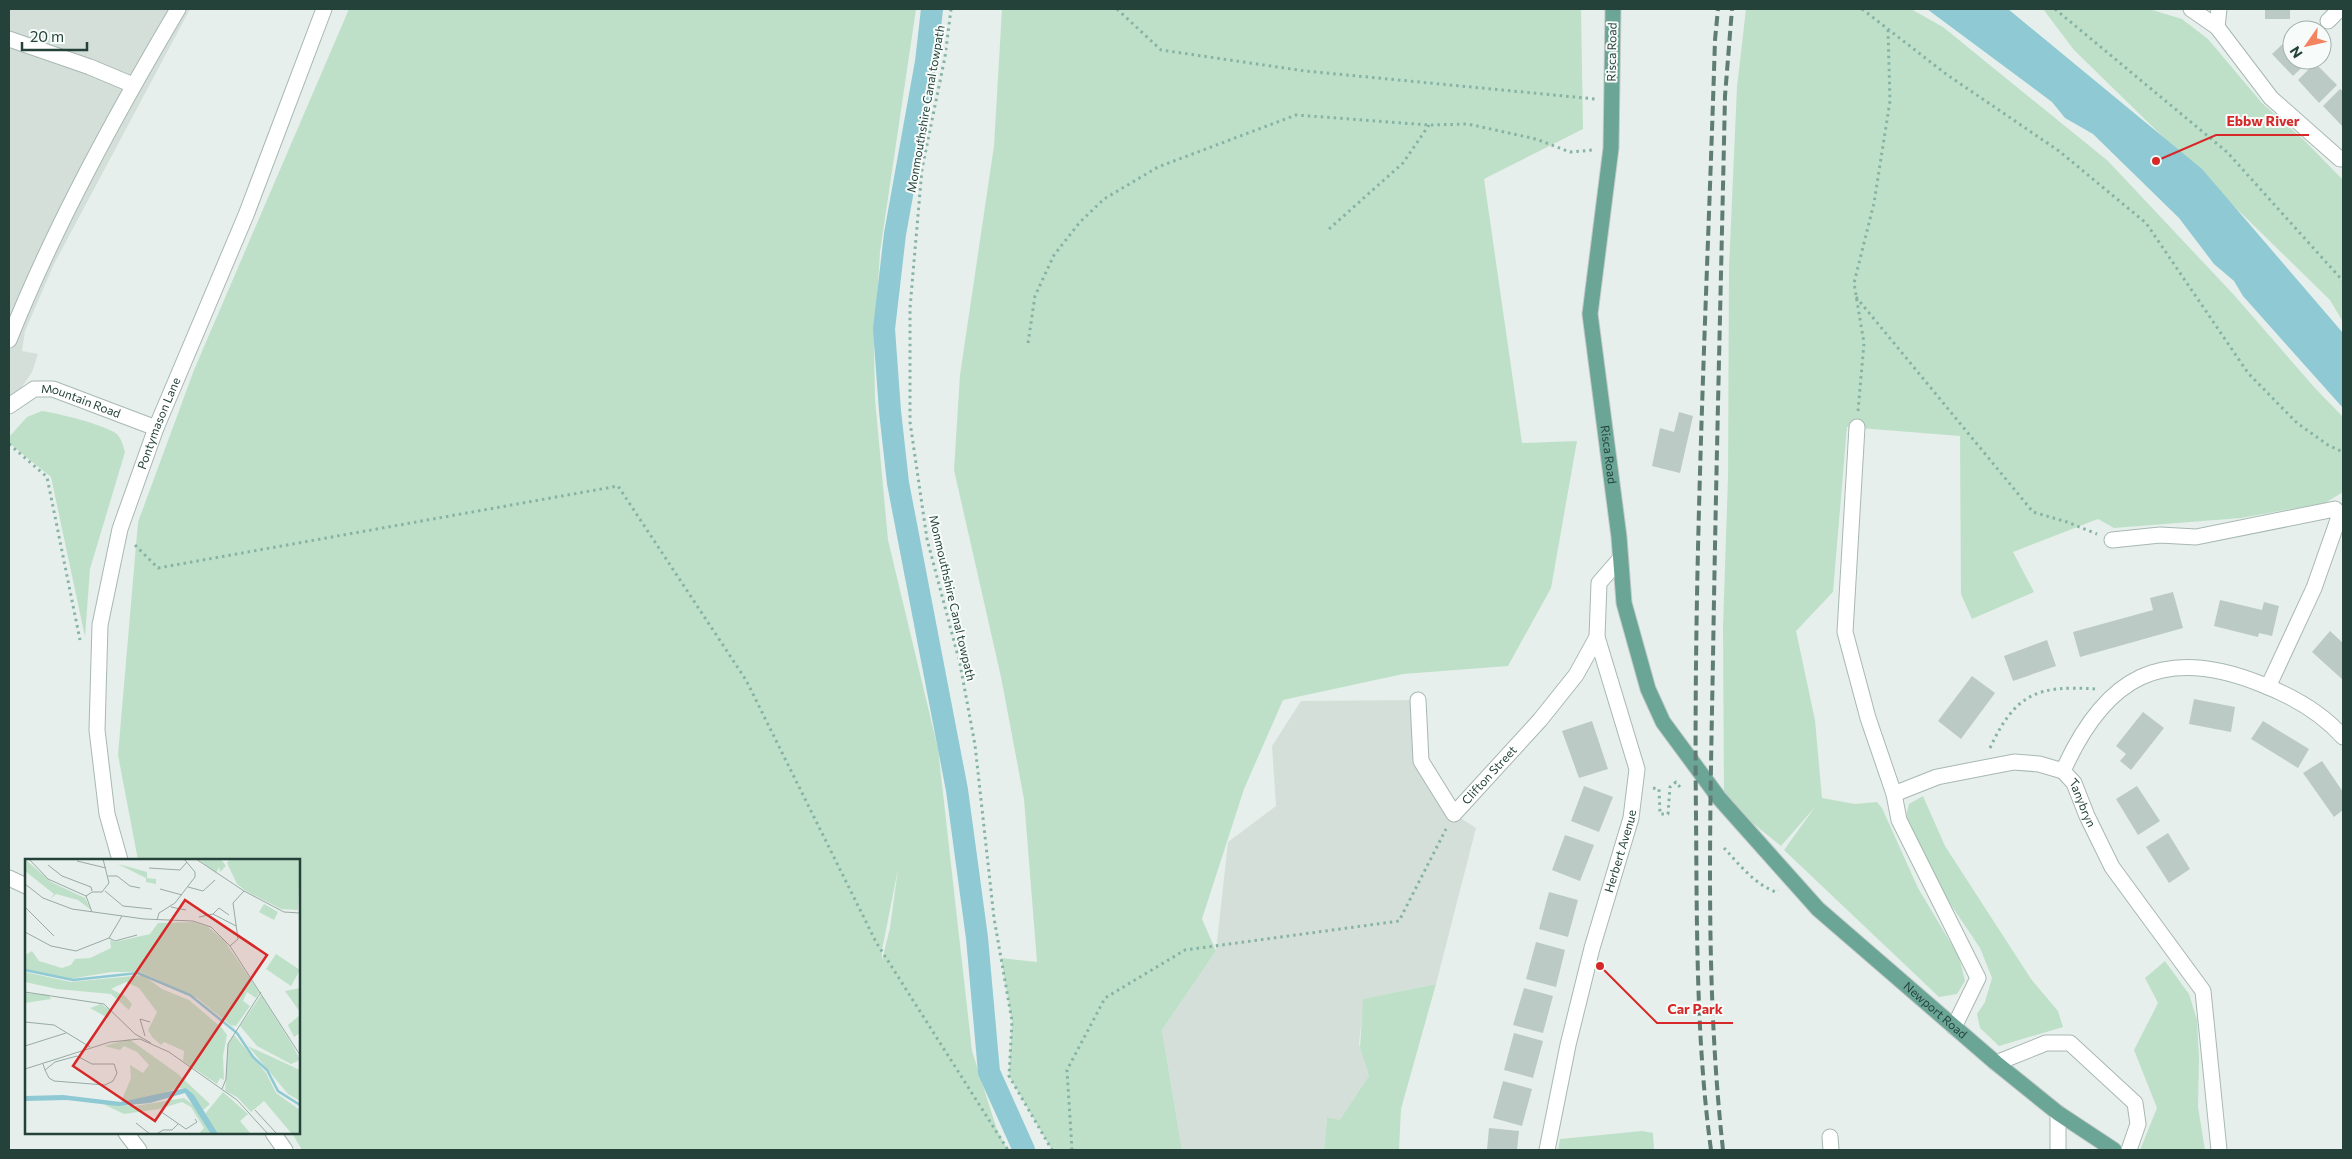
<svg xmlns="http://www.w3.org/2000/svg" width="2352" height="1159" font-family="Commissioner,sans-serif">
	<rect width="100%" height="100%" fill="#e6efeb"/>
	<path fill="#d4dfda" d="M 9,9 L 190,9 L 54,264 L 25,331 L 22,351 L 38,354 L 32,372 L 9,406 Z
		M 1418,700 L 1421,761 L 1454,814 L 1476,828 L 1436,984 L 1364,999 L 1359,1044 L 1369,1076 L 1343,1121 L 1327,1117 L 1324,1150 L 1182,1150 L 1162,1030 L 1216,951 L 1228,842 L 1276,806 L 1272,746 L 1301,701 Z"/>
	<path fill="#bfe0c8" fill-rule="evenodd" d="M 349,9 L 916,9 L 880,252 L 874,348 L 875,399 L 888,540 L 938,749 L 972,1051 L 997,1130 L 1008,1150 L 302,1150 L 292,1133 L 299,1133 L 299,860 L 138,860 L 118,755 L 138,522 L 194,370 ZM 898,869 L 890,928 L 882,960 L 882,950 Z
		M 1002,9 L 1581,9 L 1583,129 L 1484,179 L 1522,443 L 1577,441 L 1551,588 L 1508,666 L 1403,674 L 1283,700 L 1244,789 L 1202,919 L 1216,951 L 1162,1030 L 1182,1150 L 1052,1150 L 1009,1076 L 1012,1021 L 1001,958 L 1037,962 L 1024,799 L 1001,677 L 954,470 L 960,375 L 994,146 Z
		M 1746,9 L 1911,9 L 1943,27 L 2108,161 L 2234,295 L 2314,387 L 2343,417 L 2343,492 L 2325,503 L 2241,518 L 2114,528 L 2098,519 L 2013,552 L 2034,592 L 1972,619 L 1961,594 L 1960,436 L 1847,427 L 1833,592 L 1796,631 L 1815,720 L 1822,798 L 1855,804 L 1877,802 L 1882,808 L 1918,888 L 1959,957 L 1965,981 L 1957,994 L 1939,997 L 1784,850 L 1815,807 L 1781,846 L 1724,800 L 1723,627 L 1728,477 L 1729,268 L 1737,87 Z
		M 2043,9 L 2149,9 L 2182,19 L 2208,39 L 2262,103 L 2304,140 L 2343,180 L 2343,322 L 2330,300 L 2074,50 Z
		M 42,411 C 58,413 100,424 114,432 C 121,436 123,445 125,452 L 90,569 L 85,637 L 51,477 L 9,443 L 9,437 L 27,417 Z
		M 1923,796 L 1945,846 L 2031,979 L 2058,1011 L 2063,1027 L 1999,1046 L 1980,1028 L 1977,1014 L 1985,1002 L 1992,978 L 1980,948 L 1945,896 L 1906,816 L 1909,804 Z
		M 2165,961 L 2189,994 L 2197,1020 L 2199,1059 L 2198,1107 L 2205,1150 L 2140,1150 L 2157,1108 L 2134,1050 L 2158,1003 L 2145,978 Z
		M 1436,984 L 1401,1109 L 1399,1150 L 1324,1150 L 1327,1117 L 1340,1120 L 1369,1076 L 1360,1048 L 1363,999 Z
		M 1642,1131 L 1653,1133 L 1654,1150 L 1558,1150 L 1560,1139 Z"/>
	<path fill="#8ec9d4" d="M 1927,9 L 2008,9 L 2202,169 L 2343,333 L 2343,408 L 2243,296 L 2234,281 L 2214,264 L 2179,218 L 2093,134 L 2065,118 L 2052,102 Z"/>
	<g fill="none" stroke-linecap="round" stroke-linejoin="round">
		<path stroke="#8ec9d4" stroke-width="22" d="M 932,9 L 926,62 L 895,234 L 884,329 L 890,411 L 898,483 L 957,790 L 977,938 L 989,1072 L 1024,1150"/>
	</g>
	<path fill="#bbcac4" d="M 2265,9 L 2290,9 L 2290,19 L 2265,19 Z
		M 2290,37 L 2292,39 L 2292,60 L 2310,60 L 2293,76 L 2272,54 Z
		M 2315,63 L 2337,85 L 2319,103 L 2298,80 Z
		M 2340,89 L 2343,91 L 2343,127 L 2323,106 Z
		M 1679,412 L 1693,416 L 1680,473 L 1652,466 L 1660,428 L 1674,432 Z
		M 2173,592 L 2183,628 L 2080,657 L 2073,632 L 2153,610 L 2150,598 Z
		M 2220,600 L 2262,610 L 2264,602 L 2279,606 L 2272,636 L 2259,633 L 2258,637 L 2214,626 Z
		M 2330,631 L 2343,643 L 2343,680 L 2312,652 Z
		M 2047,640 L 2056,666 L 2013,681 L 2004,656 Z
		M 1972,676 L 1995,693 L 1961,739 L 1938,721 Z
		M 2194,699 L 2235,707 L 2231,732 L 2189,724 Z
		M 2143,712 L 2164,728 L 2131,770 L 2120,761 L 2126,754 L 2116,746 Z
		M 1592,721 L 1608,769 L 1579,778 L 1562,731 Z
		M 2263,721 L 2309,749 L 2298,768 L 2251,739 Z
		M 2322,761 L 2343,792 L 2343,810 L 2334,817 L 2303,773 Z
		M 1584,786 L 1613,797 L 1599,832 L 1571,821 Z
		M 2137,786 L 2160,821 L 2138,835 L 2116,799 Z
		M 2168,833 L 2190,869 L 2169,883 L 2146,847 Z
		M 1565,835 L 1594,845 L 1580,881 L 1552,870 Z
		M 1549,892 L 1578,900 L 1568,937 L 1539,929 Z
		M 1536,942 L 1565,950 L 1556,987 L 1526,979 Z
		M 1524,988 L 1553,996 L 1543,1033 L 1513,1025 Z
		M 1514,1033 L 1543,1041 L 1533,1078 L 1504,1070 Z
		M 1503,1081 L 1532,1089 L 1522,1126 L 1493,1118 Z
		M 1489,1128 L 1519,1131 L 1517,1150 L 1487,1150 Z"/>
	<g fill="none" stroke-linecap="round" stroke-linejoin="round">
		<g stroke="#a8b8b2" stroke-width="17">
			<g id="minor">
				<path d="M 2191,9 L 2217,27 L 2271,98 L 2340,159"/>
				<path d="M 2328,21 L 2340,9"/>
				<path d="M 2217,27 L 2219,9"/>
				<path d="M 9,39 L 90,67 L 133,85"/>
				<path d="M 9,340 C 54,227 116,114 178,9"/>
				<path id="s1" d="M 9,406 L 34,389 L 53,389 L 156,428"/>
				<path d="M 1857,427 L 1845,632 L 1868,718 L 1894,794 L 1899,820 L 1978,978 L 1954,1027"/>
				<path d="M 2112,540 L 2160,535 L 2196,537 L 2335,509 L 2340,514 L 2314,588 L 2268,687"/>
				<path id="s2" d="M 1418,700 L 1421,761 L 1454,814 L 1540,720 L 1576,675 L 1597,637"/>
				<path id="s3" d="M 2063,771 L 2074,783 L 2087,816 L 2112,867 L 2203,991 L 2219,1150"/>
				<path d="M 2063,771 C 2105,677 2162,644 2261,684 C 2292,696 2321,712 2343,737"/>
				<path d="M 1894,794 L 1937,777 L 2014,762 L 2039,764 L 2063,771"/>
				<path id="s4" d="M 120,860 L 107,814 L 97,730 L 100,625 L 120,529 L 156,428 L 246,215 L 324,9"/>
				<path d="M 9,878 L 26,886"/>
				<path d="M 1996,1063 L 2046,1043 L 2070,1043 L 2135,1103 L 2138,1124 L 2129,1150"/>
				<path d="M 2058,1113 L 2058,1150"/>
				<path d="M 126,1133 L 139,1150"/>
				<path d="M 273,1133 L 285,1150"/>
				<path d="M 1830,1137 L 1831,1150"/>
				<path id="s5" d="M 1547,1150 L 1568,1045 L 1592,948 L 1631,818 L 1637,769 L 1597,637 L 1599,583 L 1619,560"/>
			</g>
		</g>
		<g stroke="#c2cac8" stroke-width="17">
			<g id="major">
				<path id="s6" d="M 1613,9 L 1611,148 L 1590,314 L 1619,537 L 1624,603 L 1648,689 L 1663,722 L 1719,798 L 1818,909 L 1996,1063 L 2058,1113 L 2114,1150"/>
			</g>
		</g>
		<path stroke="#86b3a5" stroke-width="3" stroke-dasharray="2.5 4" stroke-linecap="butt" d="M 951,9 L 945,57 L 922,169 L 910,308 L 910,422 L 927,539 L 960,664 L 975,745 L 994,918 L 1012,1021 L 1009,1076 L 1052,1150
			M 1117,9 L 1161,50 L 1305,71 L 1595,99
			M 1862,9 L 1946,74 L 2059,151 L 2146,223 L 2248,373 L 2297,423 L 2328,445 L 2343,452
			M 2055,9 L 2227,152 L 2343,281
			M 1329,229 L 1403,163 L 1429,125
			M 1856,297 L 2033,512 L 2067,522 L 2097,534
			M 1028,343 L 1035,296 L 1054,255 L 1080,222 L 1104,199 L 1158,167 L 1296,115 L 1429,125 L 1468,124 L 1536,139 L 1570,152 L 1593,150
			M 1858,411 L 1864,343 L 1854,283 L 1874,203 L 1890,101 L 1888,29
			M 9,444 L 47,477 L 80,640
			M 135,545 L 158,568 L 618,486 L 746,680 L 876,942 L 1008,1150
			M 1990,748 C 2015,694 2037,685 2095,689
			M 1653,788 L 1659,789 L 1660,814 L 1668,814 L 1670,787 L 1676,782 L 1680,787
			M 1724,848 C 1739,864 1754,884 1776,892 L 1778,890
			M 1072,1150 L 1067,1070 L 1105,998 L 1185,950 L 1399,921 L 1446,829"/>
		<use href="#minor" stroke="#fff" stroke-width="15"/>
		<use href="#major" stroke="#6aa596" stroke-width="15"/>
		<path stroke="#5f7d75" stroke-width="4" stroke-dasharray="10 5" stroke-linecap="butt" d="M 1711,1150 C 1696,1040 1697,927 1696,816 C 1693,557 1707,298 1715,40 L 1718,9
			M 1723,1150 C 1705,987 1710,822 1713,658 C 1716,470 1721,283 1725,96 L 1732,9"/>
	</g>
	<g text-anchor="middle" stroke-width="4" stroke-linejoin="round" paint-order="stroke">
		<g font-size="12" fill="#24423a" stroke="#f7fbf9">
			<text transform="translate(1612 52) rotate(-89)" y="4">Risca Road</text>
			<text transform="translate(926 109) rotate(-80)" y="4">Monmouthshire Canal towpath</text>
			<text dy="4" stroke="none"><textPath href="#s1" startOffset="79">Mountain Road</textPath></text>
			<text dy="4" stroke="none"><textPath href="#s4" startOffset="448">Pontymason Lane</textPath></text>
			<text dy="4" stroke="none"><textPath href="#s6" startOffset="448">Risca Road</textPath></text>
			<text transform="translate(952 598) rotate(77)" y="4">Monmouthshire Canal towpath</text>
			<text dy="4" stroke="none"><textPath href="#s2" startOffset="176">Clifton Street</textPath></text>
			<text dy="4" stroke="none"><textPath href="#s3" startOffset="38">Tanybryn</textPath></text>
			<text dy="4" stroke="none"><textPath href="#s5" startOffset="308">Herbert Avenue</textPath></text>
			<text dy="4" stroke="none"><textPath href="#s6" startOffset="1121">Newport Road</textPath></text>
		</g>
	</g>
	<g transform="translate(25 859)">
		<rect width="275" height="275" fill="#e6efeb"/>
		<path d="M 0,0 L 26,23 L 60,39 L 66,51 L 53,41 L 31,35 L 25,40 L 29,35 L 0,12 ZM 173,0 L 196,0 L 201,7 L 195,13 L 194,8 L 191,14 ZM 198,0 L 275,0 L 273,51 L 256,50 L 221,32 L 212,25 L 202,4 L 204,2 ZM 93,5 L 122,13 L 122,19 L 131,20 L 131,25 L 121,23 L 121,19 ZM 239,45 L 253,53 L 249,61 L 234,53 ZM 169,63 L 183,68 L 199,81 L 234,133 L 231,139 L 222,133 L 218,142 L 225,147 L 211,167 L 207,166 L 209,169 L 172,139 L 115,113 L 86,113 L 45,120 L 0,110 L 0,96 L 7,92 L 14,102 L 37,109 L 46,106 L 50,100 L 65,99 L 86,89 L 85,81 L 90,83 L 125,75 L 133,64 ZM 251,95 L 275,111 L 266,127 L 241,110 ZM 0,113 L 46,123 L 118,116 L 137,130 L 164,141 L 197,169 L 202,176 L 198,197 L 199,221 L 195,219 L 192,225 L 158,202 L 159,192 L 139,183 L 136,186 L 127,178 L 123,171 L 132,153 L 114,129 L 101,123 L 86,130 L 100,137 L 107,145 L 104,151 L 86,135 L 32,130 L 0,123 ZM 275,129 L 275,153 L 260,132 ZM 0,134 L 24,136 L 26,140 L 0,144 ZM 236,136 L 268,187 L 274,199 L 273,202 L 266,205 L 232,187 L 215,167 ZM 76,145 L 87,152 L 83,159 L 65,149 ZM 275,156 L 275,174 L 269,178 L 263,166 ZM 209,176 L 241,214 L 251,234 L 275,251 L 275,275 L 267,275 L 239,242 L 226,253 L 212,238 L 200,232 L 203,185 ZM 104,180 L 153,215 L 185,245 L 178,251 L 164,231 L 154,229 L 130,237 L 96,243 L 106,219 L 105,206 L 118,214 L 124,206 L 112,193 L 99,187 L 95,191 L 79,187 ZM 223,187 L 275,211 L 275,242 L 263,235 ZM 198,233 L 223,255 L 215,262 L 226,275 L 173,275 L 179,269 L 166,248 L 157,243 L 134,250 L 99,255 L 78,245 L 110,247 L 159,239 L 180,255 Z" fill="#bfe0c8"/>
		<path d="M 161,229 L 169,236 L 193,275 L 186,275 L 160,234 L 125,244 L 93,247 L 42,241 L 0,242 L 0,237 L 38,236 L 96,243 Z" fill="#8ec9d4"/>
		<path fill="none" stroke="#8ec9d4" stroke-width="2.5" d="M 0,111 L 48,121 L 113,114 L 165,136 L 212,174 L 228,198 L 242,211 L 253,232 L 275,246"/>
		<path fill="none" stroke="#98aaa4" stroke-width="1" d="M 4,0 L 23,20 L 61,37 L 67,53M 171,0 L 219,32M 52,2 L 81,9M 23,6 L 37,17 L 66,28 L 67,32M 124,9 L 155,11 L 162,3M 83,17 L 92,17 L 105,27 L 115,29M 0,25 L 18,39 L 47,50 L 119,60 L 168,62 L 186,68 L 205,87 L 275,196M 163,28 L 178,32 L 190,21M 135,30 L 157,36M 80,32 L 98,47 L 127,50M 61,37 L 67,33 L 77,33 L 84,24 L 78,0M 0,48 L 29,77M 146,48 L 161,51M 188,55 L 194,49 L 204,56M 174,58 L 188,55 L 211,67M 132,61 L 134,54 L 150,44 L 170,18 L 170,13 L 159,0M 0,73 L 26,87 L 51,92 L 84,79 L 97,57M 84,79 L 90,82 L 112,76M 205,87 L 213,80 L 208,44 L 219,32 L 259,53 L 275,54M 0,133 L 79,145 L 110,175 L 126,184M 0,163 L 29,166 L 65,188M 120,177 L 115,160 L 125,163M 0,187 L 41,174M 18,205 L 20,211 L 24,219 L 29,222 L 80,226 L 88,222 L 92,214 L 89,205 L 67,205 L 52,197 L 30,203 L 20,211M 0,210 L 85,183 L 115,180 L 144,193 L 212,241 L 243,275M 197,230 L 201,220 L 203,185 L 236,133M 230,251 L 252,275M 135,252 L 161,270 L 172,263 L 170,260M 111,264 L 125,275M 132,275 L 138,271 L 147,271 L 153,265"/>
		<path fill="#d62828" fill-opacity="0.15" stroke="#d62828" stroke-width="2.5" d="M 160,41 L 242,96 L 130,262 L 48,207 Z"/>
		<rect width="275" height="275" fill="none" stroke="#24423a" stroke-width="2.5"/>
	</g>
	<path fill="none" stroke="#d62828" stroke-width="2" d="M2156 161L2216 135H2309M1600 966L1657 1023H1733"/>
	<g fill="#d62828" stroke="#f7fbf9" stroke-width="2">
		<circle cx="2156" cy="161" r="5"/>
		<circle cx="1600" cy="966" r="5"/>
	</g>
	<g font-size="14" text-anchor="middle" font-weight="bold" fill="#d62828" stroke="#f7fbf9" stroke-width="4" stroke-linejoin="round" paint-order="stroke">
		<text x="2263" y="126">Ebbw River</text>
		<text x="1695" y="1014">Car Park</text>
	</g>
	<rect width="2352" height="1159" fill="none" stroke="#24423a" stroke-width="20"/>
	<g transform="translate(2307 45) rotate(236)"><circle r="24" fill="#f7fbf9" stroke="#a3b1ad"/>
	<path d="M0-4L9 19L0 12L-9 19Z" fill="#f4845f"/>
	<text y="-8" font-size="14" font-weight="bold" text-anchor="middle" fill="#24423a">N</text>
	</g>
	<path d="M22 42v8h65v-8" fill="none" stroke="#24423a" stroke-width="2.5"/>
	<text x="30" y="42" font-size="15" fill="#24423a" stroke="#f7fbf9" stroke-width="4" paint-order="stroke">20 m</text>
</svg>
